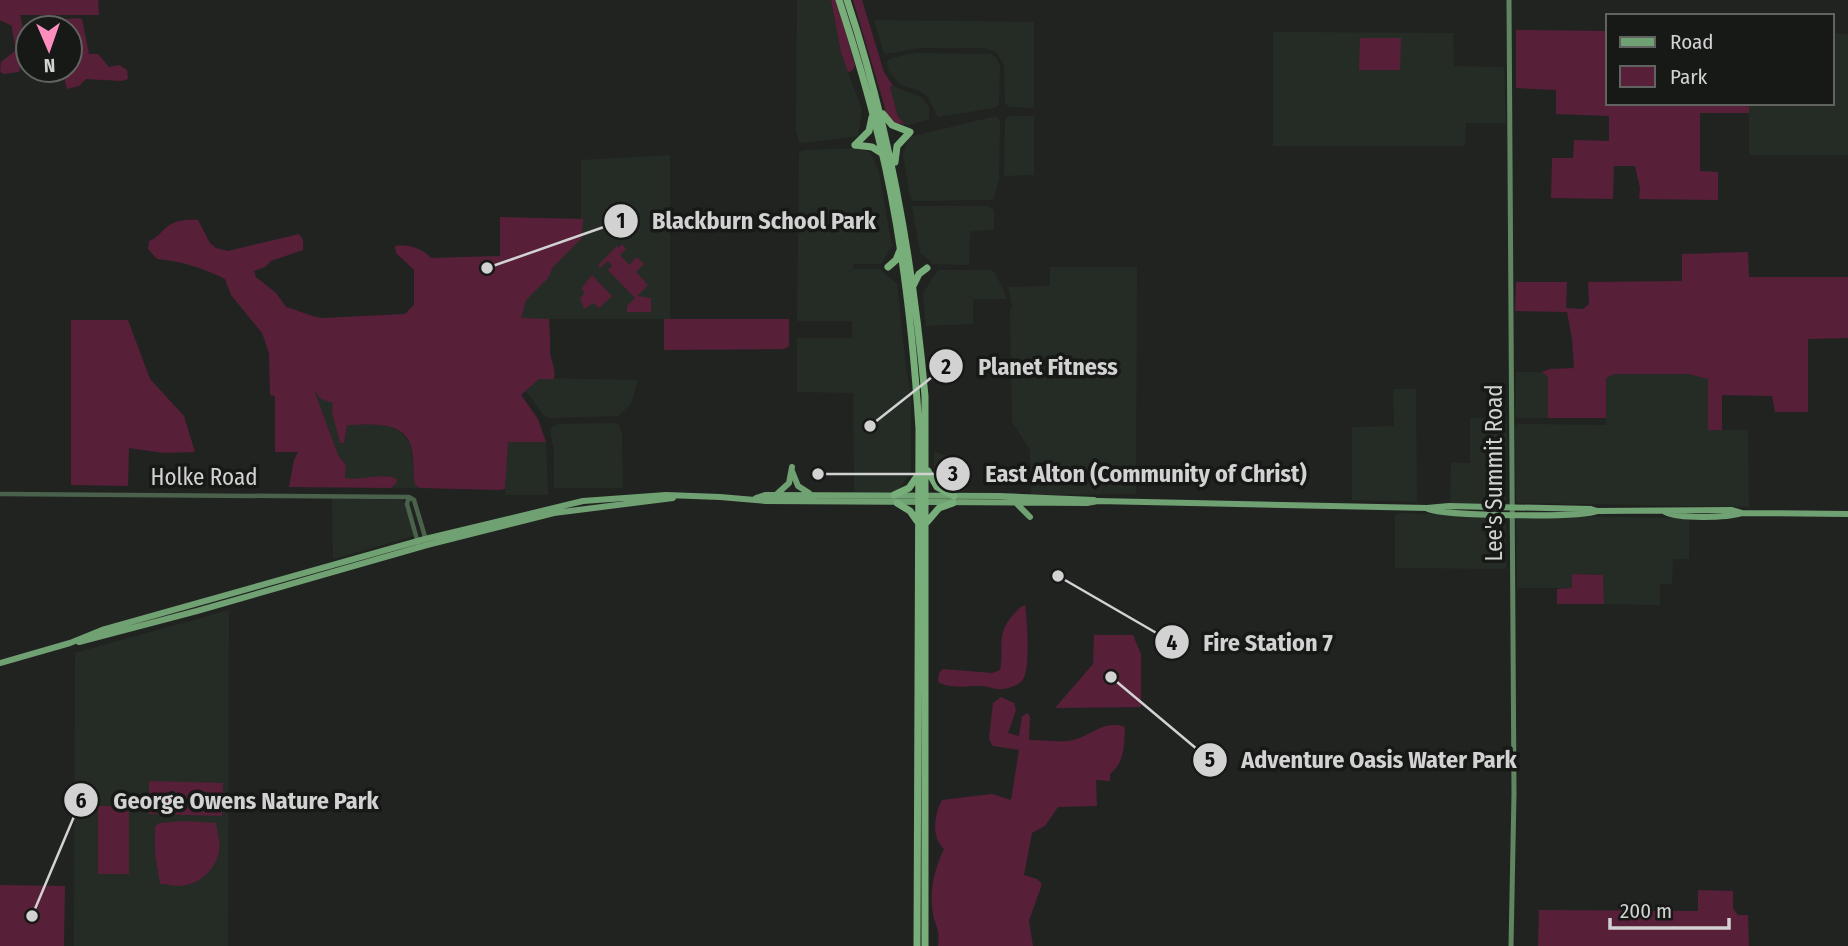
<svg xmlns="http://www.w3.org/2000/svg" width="1848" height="946" font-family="'Fira Sans Condensed',sans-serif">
	<rect width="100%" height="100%" fill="#212321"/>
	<path fill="#252c25" d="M 797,0 L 831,0 L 841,53 L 862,110 L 858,136 L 804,143 L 799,142 L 796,131 Z
		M 874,20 L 1034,22 L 1034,108 L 1011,107 L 1005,104 L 1004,65 L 996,52 L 984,48 L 918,48 L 886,54 L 883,51 Z
		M 1273,32 L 1453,33 L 1454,66 L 1504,67 L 1506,123 L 1466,123 L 1465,146 L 1273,146 Z
		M 1832,33 L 1848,34 L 1848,155 L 1749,155 L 1749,103 L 1832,103 Z
		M 913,53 L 991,54 L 997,59 L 1000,66 L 999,105 L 995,108 L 938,117 L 928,97 L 920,91 L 901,85 L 889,72 L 887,63 L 889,59 Z
		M 893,86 L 921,97 L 929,107 L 929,119 L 906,126 L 898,117 L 890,87 Z
		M 1009,116 L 1034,116 L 1034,175 L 1004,176 L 1005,120 Z
		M 992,117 L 997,117 L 1000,121 L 999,179 L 993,200 L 914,201 L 910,197 L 903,155 L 909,137 Z
		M 862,148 L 871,153 L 879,172 L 892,246 L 881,264 L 853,264 L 853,269 L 880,269 L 897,284 L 907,375 L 911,391 L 911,472 L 897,492 L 854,493 L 853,393 L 797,392 L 797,338 L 852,338 L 852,321 L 797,321 L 799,153 L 803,150 Z
		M 670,155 L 670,319 L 424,319 L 421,258 L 500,256 L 500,217 L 581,219 L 581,160 Z
		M 912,206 L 989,206 L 994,210 L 994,230 L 970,231 L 969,265 L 931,264 L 931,261 L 920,253 Z
		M 1050,267 L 1137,267 L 1136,494 L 1031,495 L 1030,450 L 1012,422 L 1010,308 L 1012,308 L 1008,287 L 1050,286 Z
		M 938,270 L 991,270 L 994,272 L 1004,290 L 1006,299 L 973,299 L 973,324 L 926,326 L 923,293 Z
		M 1516,372 L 1542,372 L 1548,377 L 1548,418 L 1518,418 L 1515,415 Z
		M 1614,374 L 1688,374 L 1708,379 L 1708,430 L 1748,430 L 1749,507 L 1518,503 L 1516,500 L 1515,427 L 1518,424 L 1606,425 L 1606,377 Z
		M 539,378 L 638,380 L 631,404 L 618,416 L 549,418 L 544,416 L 526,391 Z
		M 1393,389 L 1416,389 L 1417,502 L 1352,500 L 1352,427 L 1394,426 Z
		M 313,390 L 334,402 L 344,443 L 347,425 L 385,424 L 401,432 L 410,443 L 415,484 L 420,488 L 391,488 L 396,484 L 390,476 L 357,480 L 345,479 L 346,465 L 338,455 Z
		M 1470,418 L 1507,418 L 1506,499 L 1504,504 L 1450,503 L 1451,463 L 1470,463 Z
		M 618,423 L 622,433 L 623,488 L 554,488 L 554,449 L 550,432 L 553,426 L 558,424 Z
		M 507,442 L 546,442 L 548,495 L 505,495 Z
		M 934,452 L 950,456 L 956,461 L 966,461 L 966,489 L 948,488 L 934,475 Z
		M 332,498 L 402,500 L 405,504 L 414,536 L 333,559 Z
		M 1398,513 L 1500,516 L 1506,522 L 1506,569 L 1395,568 L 1395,516 Z
		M 1520,516 L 1689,518 L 1689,559 L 1673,559 L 1672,584 L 1660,584 L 1660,605 L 1604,604 L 1603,575 L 1573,574 L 1572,588 L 1517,588 L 1516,519 Z
		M 229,610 L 228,946 L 74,946 L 75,653 Z"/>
	<path fill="#581f39" d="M 0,0 L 98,0 L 99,15 L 20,15 C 25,31 24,56 19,72 L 3,74 L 0,71 L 1,62 L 15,51 C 16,42 12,35 12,26 L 0,20 Z
		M 831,0 L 837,0 L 855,66 L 852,71 L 848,72 L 841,53 Z
		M 853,0 L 862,0 L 884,72 L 893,86 L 890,87 L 898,117 L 905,124 L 894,123 L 888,118 Z
		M 78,18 L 82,19 L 89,54 L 98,54 L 109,67 L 119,65 L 127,70 L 128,79 L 121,81 L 86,79 L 79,86 L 67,89 L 65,82 L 66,70 L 70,70 L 70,28 L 65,28 L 64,19 Z
		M 1516,30 L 1608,31 L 1608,103 L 1749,103 L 1749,113 L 1700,113 L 1700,171 L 1718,172 L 1718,200 L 1639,199 L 1640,188 L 1635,166 L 1614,166 L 1613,199 L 1551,198 L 1552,158 L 1573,158 L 1574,140 L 1609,141 L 1609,116 L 1556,114 L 1556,90 L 1516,88 Z
		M 1360,38 L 1401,38 L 1400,70 L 1359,70 Z
		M 500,217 L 583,219 L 583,221 L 581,239 L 553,267 L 548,278 L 526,300 L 521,318 L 549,319 C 550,330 550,339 550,349 C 550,360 556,367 554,379 L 539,379 L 521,395 L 538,419 L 546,442 L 508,442 L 505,489 L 500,490 L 420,488 L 415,485 C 413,472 414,458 411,446 C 403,419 368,425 347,425 L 344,443 L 340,443 L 332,412 L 333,403 L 321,399 L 314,390 L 338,455 L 346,465 L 345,478 C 362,481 382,472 397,479 L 396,484 L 391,488 L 289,487 L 294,460 L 298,452 L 275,452 L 275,396 L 270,395 L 269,353 L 262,333 L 231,295 L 225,279 C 202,268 182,261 157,259 L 148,249 L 149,241 C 158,238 161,231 168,226 C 176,220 188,219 198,220 L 210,243 L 216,248 L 228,251 L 299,234 L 303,240 L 303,250 L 271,261 L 265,267 L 254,271 L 256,277 L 276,293 L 286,307 C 297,310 312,317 322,318 L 405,314 L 414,305 L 414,270 L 396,253 L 395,246 C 406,243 424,249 431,258 L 500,256 Z
		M 622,244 L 626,249 L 620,255 L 629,265 L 637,257 L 644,264 L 636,272 L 648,285 L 637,296 L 651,298 L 651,312 L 627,312 L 627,306 L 635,298 L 608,270 L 612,266 L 608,261 L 600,268 L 598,265 L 617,246 L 619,248 Z
		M 1748,252 L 1749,277 L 1848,277 L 1848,338 L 1808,339 L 1808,412 L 1775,412 L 1772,396 L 1722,395 L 1722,430 L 1708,430 L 1708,379 L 1688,374 L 1614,374 L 1606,378 L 1606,418 L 1548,418 L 1548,377 L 1542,372 L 1550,369 L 1574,368 L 1572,339 L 1567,312 L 1515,311 L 1516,282 L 1567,282 L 1566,308 L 1583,309 L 1589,304 L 1588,282 L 1682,281 L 1682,254 Z
		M 592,275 L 612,296 L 599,308 L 594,303 L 584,309 L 580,298 L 585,293 L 581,289 Z
		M 664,319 L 789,319 L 789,346 L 784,349 L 664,350 Z
		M 71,320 L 128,320 L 150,379 L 184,416 L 195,452 L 164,453 L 129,448 L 128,486 L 71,485 Z
		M 1572,574 L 1603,575 L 1604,604 L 1557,604 L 1557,589 L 1572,588 Z
		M 1025,605 C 1027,619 1031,671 1022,681 C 1018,685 1008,689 1002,689 C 995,690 988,686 981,686 C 967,686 950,689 938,682 L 939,673 L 943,669 L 992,673 L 1000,670 C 1005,647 995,637 1012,616 C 1017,611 1018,608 1025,605 Z
		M 1094,635 L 1133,635 L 1141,654 L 1141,707 L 1055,708 L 1093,664 Z
		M 1001,697 L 1014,703 L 1016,710 L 1008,733 L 1019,736 L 1022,716 L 1028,713 L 1030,717 L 1029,740 C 1042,740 1055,742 1068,741 C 1089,739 1102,719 1125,727 C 1124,745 1125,762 1110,774 L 1110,781 L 1096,780 L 1097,806 L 1058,807 L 1045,826 L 1032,833 L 1024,875 L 1037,879 L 1042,884 L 1029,921 L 1033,946 L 938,946 C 940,927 936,930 933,914 C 929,891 934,870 944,849 C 931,837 934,815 942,800 L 992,794 L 1011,800 L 1019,750 L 993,746 L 989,739 L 993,703 Z
		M 149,781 L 223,783 L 222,816 L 149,814 Z
		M 98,806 L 129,806 L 129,874 L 98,874 Z
		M 185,821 L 216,823 C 217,833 221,842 219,852 C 215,871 197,886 178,886 C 172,886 166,884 160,884 L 155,853 L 155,827 L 159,823 Z
		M 0,885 L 65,886 L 64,946 L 0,946 Z
		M 1698,890 L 1733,891 L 1733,908 L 1738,915 L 1748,915 L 1749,946 L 1538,946 L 1539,910 L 1698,911 Z"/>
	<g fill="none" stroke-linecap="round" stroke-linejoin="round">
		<path stroke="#4a614b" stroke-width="4.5" d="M 0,494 L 409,497
			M 409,497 L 414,500 L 426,540
			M 409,497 L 407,504 L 418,543"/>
		<path stroke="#608561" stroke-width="5" d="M 1509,0 L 1514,794 L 1511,946"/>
		<path stroke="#70a172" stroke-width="6" d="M 792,471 L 798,486 L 809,493
			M 777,494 L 789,483 L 792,467
			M 756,498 L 765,495 L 999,496 L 1094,500
			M 1017,504 L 1030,517
			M 1428,509 C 1444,516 1583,518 1597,511
			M 1665,512 C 1677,519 1728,518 1742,513
			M 79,642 L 197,611 L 427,545 L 554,513 L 673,498
			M 0,663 L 70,643 L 102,630 L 425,539 L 583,501 L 666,495 L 720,497 L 766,501 L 1087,503 L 1098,501 L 1427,508 L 1449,506 L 1591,509 L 1597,511 L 1732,510 L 1742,513 L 1848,514"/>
		<path stroke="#78ae7a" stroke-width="7" d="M 839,0 C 854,46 868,92 879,139 C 902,233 913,332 919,429 L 917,946
			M 847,0 C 890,129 913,261 925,396 L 925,946
			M 883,114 L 892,125 L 910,132 L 897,146 L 895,162
			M 855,145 L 869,131 L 872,117
			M 855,145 L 872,147 L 883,154
			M 888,267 L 896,260 L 900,250
			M 913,286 L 919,274 L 927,268
			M 928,471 L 937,487 L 954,496
			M 894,495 L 909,488 L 918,475
			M 897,503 L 910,511 L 917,521
			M 927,522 L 939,508 L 953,503"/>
	</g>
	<g text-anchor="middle" stroke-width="7" stroke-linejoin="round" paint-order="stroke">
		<g font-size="23" fill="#d1d2d1" stroke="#171917">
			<text transform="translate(1494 473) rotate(-90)" y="8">Lee's Summit Road</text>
			<text x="204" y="485">Holke Road</text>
		</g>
	</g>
	<path fill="none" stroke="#d1d2d1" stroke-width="2.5" d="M487 268L621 221M870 426L946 366M818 474L953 474M1058 576L1172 642M1111 677L1210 760M32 916L81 800"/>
	<g fill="#d1d2d1" stroke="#171917" stroke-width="2.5">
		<circle cx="487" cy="268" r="7"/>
		<circle cx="870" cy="426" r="7"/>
		<circle cx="818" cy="474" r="7"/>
		<circle cx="1058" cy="576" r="7"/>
		<circle cx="1111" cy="677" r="7"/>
		<circle cx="32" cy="916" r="7"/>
		<circle cx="621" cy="221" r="18"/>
		<circle cx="946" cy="366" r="18"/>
		<circle cx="953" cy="474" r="18"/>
		<circle cx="1172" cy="642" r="18"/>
		<circle cx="1210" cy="760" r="18"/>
		<circle cx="81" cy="800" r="18"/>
	</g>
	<g font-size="21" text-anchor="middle" font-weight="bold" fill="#111">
		<text x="621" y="228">1</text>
		<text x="946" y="374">2</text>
		<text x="953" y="481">3</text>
		<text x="1172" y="650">4</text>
		<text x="1210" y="767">5</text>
		<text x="81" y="808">6</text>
	</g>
	<g font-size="24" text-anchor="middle" font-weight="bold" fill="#d1d2d1" stroke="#171917" stroke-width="7" stroke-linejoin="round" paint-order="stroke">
		<text x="764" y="229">Blackburn School Park</text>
		<text x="1048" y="375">Planet Fitness</text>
		<text x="1146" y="482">East Alton (Community of Christ)</text>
		<text x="1268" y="651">Fire Station 7</text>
		<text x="1379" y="768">Adventure Oasis Water Park</text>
		<text x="246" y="809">George Owens Nature Park</text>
	</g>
	<rect x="1606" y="14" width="228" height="91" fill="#171917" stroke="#616361" stroke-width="2"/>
	<rect x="1620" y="37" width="35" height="10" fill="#70a172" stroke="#616361" stroke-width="2"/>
	<text x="1670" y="49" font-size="21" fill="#d1d2d1">Road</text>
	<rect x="1620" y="66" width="35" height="21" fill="#581f39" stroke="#616361" stroke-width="2"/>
	<text x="1670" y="84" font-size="21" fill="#d1d2d1">Park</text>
	<g transform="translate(49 49) rotate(178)"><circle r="33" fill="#171917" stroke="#616361" stroke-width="2"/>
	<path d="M0-5L12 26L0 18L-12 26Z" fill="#fe8ebd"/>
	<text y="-10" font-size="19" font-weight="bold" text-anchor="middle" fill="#d1d2d1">N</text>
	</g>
	<path d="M1610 918v10h119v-10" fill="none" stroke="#d1d2d1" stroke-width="3.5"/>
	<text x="1620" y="918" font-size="21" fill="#d1d2d1" stroke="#171917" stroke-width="5" paint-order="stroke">200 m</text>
</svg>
